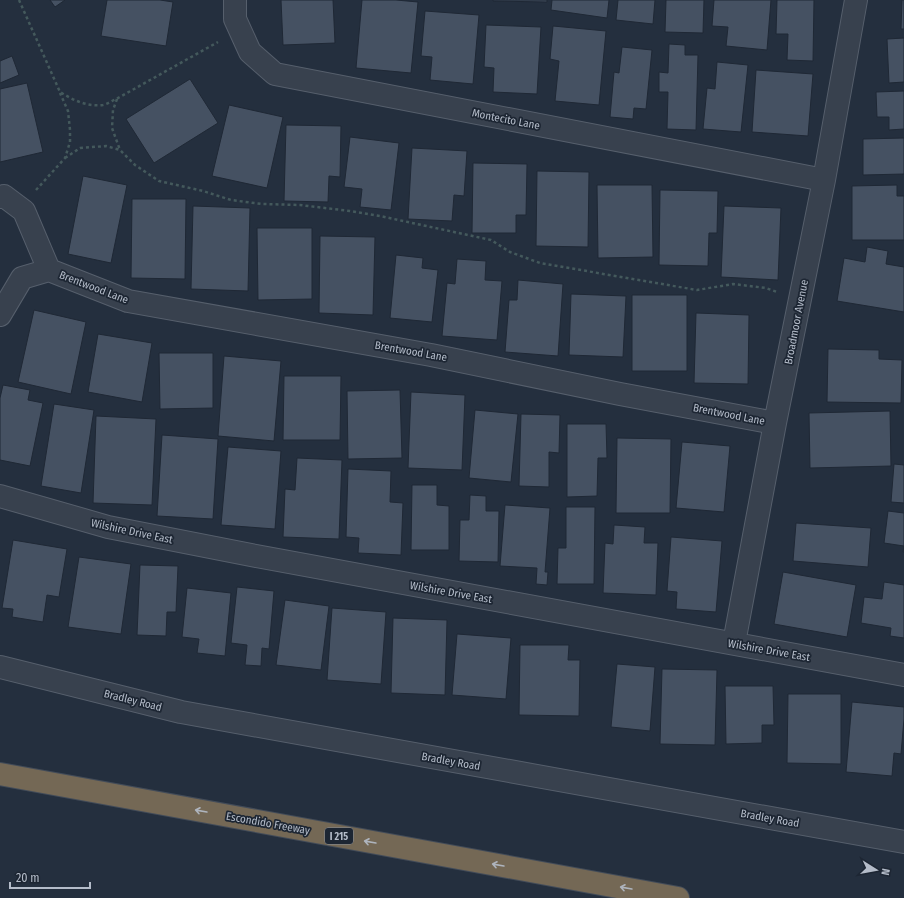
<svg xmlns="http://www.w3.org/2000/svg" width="904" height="898" font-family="'Fira Sans Condensed',sans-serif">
	<rect width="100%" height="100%" fill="#242f3e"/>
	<path fill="#455162" stroke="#1f2835" d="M 50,0 L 65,0 L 55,7 Z
		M 107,0 L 160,0 L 173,2 L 166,46 L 101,36 Z
		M 281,0 L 333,0 L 335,43 L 283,45 Z
		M 362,0 L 396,0 L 418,2 L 411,73 L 356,68 Z
		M 493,0 L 547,0 L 547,2 L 493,1 Z
		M 552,0 L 609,0 L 607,18 L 551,10 Z
		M 618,0 L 655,0 L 653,24 L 616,20 Z
		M 666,0 L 704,0 L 703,33 L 665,32 Z
		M 714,0 L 771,0 L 767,50 L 726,46 L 728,27 L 712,26 Z
		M 777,0 L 814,0 L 813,61 L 787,60 L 788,34 L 776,34 Z
		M 902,0 L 904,0 L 904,29 L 901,29 Z
		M 425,11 L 479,15 L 473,84 L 430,80 L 432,57 L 421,56 Z
		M 486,25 L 541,27 L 537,94 L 493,92 L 494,68 L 484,67 Z
		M 553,26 L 606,31 L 599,105 L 555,101 L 559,61 L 550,59 Z
		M 904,38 L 904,82 L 889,83 L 887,39 Z
		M 669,44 L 685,45 L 685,55 L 698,55 L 696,130 L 667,129 L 668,92 L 659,92 L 659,72 L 668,73 Z
		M 622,47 L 652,50 L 646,109 L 634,108 L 633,119 L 610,117 L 614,72 L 619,73 Z
		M 12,56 L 19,75 L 0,83 L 0,61 Z
		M 717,62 L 748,65 L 741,132 L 703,129 L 707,88 L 715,89 Z
		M 756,70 L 813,74 L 808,136 L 752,132 Z
		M 190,79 L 218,123 L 154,163 L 126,119 Z
		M 27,83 L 43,152 L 0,162 L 0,89 Z
		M 904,91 L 904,129 L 889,130 L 889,117 L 877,117 L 876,92 Z
		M 229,105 L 283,117 L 267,188 L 212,176 Z
		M 286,125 L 341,126 L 340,177 L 329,176 L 328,202 L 284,201 Z
		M 350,137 L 399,143 L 391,210 L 360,207 L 362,189 L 344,187 Z
		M 904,138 L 904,174 L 863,175 L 863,139 Z
		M 412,148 L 467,151 L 464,196 L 454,195 L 452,221 L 408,219 Z
		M 473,163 L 527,164 L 526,215 L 516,215 L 516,233 L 472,233 Z
		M 537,171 L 589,172 L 588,247 L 536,246 Z
		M 83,176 L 127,185 L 111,263 L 68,254 Z
		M 597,185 L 652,185 L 653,257 L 598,258 Z
		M 897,185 L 897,196 L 904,196 L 904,240 L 852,240 L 852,186 Z
		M 660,190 L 718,191 L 717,233 L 709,233 L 708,266 L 659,265 Z
		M 132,199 L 186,199 L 185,279 L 131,278 Z
		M 193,206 L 250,208 L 248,291 L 191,289 Z
		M 724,206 L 781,208 L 778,280 L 721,277 Z
		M 257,228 L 312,228 L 312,299 L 258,300 Z
		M 320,236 L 375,237 L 373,315 L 319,313 Z
		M 867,247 L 888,251 L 886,264 L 904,267 L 904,312 L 837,301 L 844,258 L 865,262 Z
		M 396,255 L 423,258 L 422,268 L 438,270 L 432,322 L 390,318 Z
		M 457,259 L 486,261 L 485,280 L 502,281 L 497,340 L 442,336 L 447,283 L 455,284 Z
		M 518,280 L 563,284 L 558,356 L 505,352 L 509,300 L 517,300 Z
		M 571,294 L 626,296 L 623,357 L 569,355 Z
		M 632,295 L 687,295 L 687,371 L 632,371 Z
		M 34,310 L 86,322 L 71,394 L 18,382 Z
		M 696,313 L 749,315 L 748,384 L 694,383 Z
		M 98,334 L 152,343 L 142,402 L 88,392 Z
		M 828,349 L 879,350 L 879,359 L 902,360 L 901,403 L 827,402 Z
		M 159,353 L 213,353 L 213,408 L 160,409 Z
		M 224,356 L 281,361 L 274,441 L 218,436 Z
		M 284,376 L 341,376 L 340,440 L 283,440 Z
		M 3,385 L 30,390 L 28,400 L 43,403 L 30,466 L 0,460 L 0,398 Z
		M 400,390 L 402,458 L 348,459 L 347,391 Z
		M 411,392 L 465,395 L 462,470 L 408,468 Z
		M 54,404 L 94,410 L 81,493 L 41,486 Z
		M 475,410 L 518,414 L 511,482 L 469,478 Z
		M 890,411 L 891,466 L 810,468 L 809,413 Z
		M 521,414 L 560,415 L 559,453 L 549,452 L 549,487 L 519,486 Z
		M 96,416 L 156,419 L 152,505 L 93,503 Z
		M 567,424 L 606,424 L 607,458 L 598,458 L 597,496 L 567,497 Z
		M 162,435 L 218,439 L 213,519 L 157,516 Z
		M 617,438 L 671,439 L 670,513 L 616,513 Z
		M 682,442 L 730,446 L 724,512 L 676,508 Z
		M 228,447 L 281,451 L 275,529 L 221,525 Z
		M 297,458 L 342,460 L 339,539 L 283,537 L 285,489 L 295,490 Z
		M 894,464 L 904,465 L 904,503 L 891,502 Z
		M 348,469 L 391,471 L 390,502 L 403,503 L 401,555 L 358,553 L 359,538 L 346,537 Z
		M 412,485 L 437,485 L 437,505 L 449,506 L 449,550 L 411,550 Z
		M 470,495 L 486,496 L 486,511 L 499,511 L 498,562 L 459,561 L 460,520 L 469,520 Z
		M 505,505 L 550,508 L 545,572 L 548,572 L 547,585 L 536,584 L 537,568 L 500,566 Z
		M 566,507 L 595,507 L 594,584 L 557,584 L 558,548 L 566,548 Z
		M 888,511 L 904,513 L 904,552 L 903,552 L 904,546 L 884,543 Z
		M 796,523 L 871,528 L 868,567 L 793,561 Z
		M 614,525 L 645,527 L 644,543 L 658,543 L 656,595 L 603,593 L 605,543 L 613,544 Z
		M 671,537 L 722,541 L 716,612 L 676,609 L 677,592 L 667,591 Z
		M 13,540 L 67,549 L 59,597 L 47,595 L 43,622 L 12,617 L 13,609 L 2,608 Z
		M 79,557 L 131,564 L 121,634 L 68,627 Z
		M 140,565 L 178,566 L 176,612 L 167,612 L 166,636 L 137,635 Z
		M 783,572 L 856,585 L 847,637 L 774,624 Z
		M 884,582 L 904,585 L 904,638 L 890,636 L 891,628 L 861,623 L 864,597 L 882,599 Z
		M 237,587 L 274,591 L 269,649 L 262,648 L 261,666 L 245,665 L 247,645 L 231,643 Z
		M 187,588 L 231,593 L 225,656 L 197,653 L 199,639 L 182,637 Z
		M 285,600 L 329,606 L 321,670 L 276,665 Z
		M 332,608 L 386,612 L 381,684 L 327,680 Z
		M 393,618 L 447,620 L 445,695 L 391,693 Z
		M 457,634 L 511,638 L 506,699 L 452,695 Z
		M 520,645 L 569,645 L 568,660 L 580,660 L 579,716 L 519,715 Z
		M 617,664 L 655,667 L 650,731 L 611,727 Z
		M 662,669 L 717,670 L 715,745 L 660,744 Z
		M 725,686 L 773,686 L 774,725 L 762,725 L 762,743 L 726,744 Z
		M 788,694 L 841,694 L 841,764 L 787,763 Z
		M 852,702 L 904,707 L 904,719 L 901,754 L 894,753 L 892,776 L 846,772 Z"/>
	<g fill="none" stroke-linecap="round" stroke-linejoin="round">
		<g stroke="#565f6c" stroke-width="24">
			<path id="minor" d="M 235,0 L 235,19 L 250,52 L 275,74 L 824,180
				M 0,197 L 4,196 L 24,211 L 49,270 L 128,301 L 431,355 L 620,394 L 775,423
				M 0,315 L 22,278 L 49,270
				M 0,496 L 108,527 L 256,556 L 904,675
				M 734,643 L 775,423 L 824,180 L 856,0
				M 0,667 L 181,712 L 904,842"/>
		</g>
		<g stroke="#434c59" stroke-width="24">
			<path id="highway" d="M 0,774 L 678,898"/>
		</g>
		<path stroke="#44595c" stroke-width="2.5" stroke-dasharray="3 3" stroke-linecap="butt" d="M 19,0 L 60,92 C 73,100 87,107 103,105 C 108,104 113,100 118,98 L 218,42
			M 117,99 L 113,110 L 112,128 L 120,150
			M 65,158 L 80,148 L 106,146 L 120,150 L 135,165 L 159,181 L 203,191 L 231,200 L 262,204 L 300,205 L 350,211 L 380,216 L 491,240 L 510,252 L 540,263 L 656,283 L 697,290 L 733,284 L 766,288 L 777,292
			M 36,190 L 65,158 L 70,142 L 70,130 L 68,111 L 60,93"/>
		<use href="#minor" stroke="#38414e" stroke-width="22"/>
		<use href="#highway" stroke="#746855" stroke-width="22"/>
	</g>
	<defs><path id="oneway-shaft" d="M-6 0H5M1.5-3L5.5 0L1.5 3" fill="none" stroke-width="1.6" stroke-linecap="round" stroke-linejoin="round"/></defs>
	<g stroke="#aeb4bd">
		<use href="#oneway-shaft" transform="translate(201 811) rotate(-170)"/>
		<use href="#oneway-shaft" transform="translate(370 842) rotate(-170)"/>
		<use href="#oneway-shaft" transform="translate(498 865) rotate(-170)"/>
		<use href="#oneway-shaft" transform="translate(626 888) rotate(-170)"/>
	</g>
	<g text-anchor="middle" stroke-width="3.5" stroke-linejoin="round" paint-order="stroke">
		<rect fill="#1d2633" stroke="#878f9c" stroke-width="1" x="325" y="828" width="28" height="16" rx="3"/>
		<g font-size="10" font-weight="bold" fill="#b4bcc9">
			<text x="339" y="840">I 215</text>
		</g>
		<g font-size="11" fill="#b4bcc9" stroke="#1d2633">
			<text transform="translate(506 119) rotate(11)" y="4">Montecito Lane</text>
			<text transform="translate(94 287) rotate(21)" y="4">Brentwood Lane</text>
			<text transform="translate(796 322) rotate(-79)" y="4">Broadmoor Avenue</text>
			<text transform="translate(411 351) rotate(10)" y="4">Brentwood Lane</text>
			<text transform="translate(729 414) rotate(11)" y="4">Brentwood Lane</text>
			<text transform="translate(132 531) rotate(12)" y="4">Wilshire Drive East</text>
			<text transform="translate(451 592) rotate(10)" y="4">Wilshire Drive East</text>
			<text transform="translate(769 650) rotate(10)" y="4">Wilshire Drive East</text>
			<text transform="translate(133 700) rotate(14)" y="4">Bradley Road</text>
			<text transform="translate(451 761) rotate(10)" y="4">Bradley Road</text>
			<text transform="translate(770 818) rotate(10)" y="4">Bradley Road</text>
			<text transform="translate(268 823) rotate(10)" y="4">Escondido Freeway</text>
		</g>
	</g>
	<g transform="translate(876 870) rotate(101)" stroke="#1d2633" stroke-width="3" paint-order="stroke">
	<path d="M0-3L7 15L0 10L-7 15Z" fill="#b4bcc9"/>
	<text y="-6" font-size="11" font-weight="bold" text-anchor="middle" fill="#b4bcc9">N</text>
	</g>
	<path d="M10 882v6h80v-6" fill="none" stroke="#b4bcc9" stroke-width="2"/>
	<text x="16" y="882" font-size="12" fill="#b4bcc9" stroke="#1d2633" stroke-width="3" paint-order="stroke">20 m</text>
</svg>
